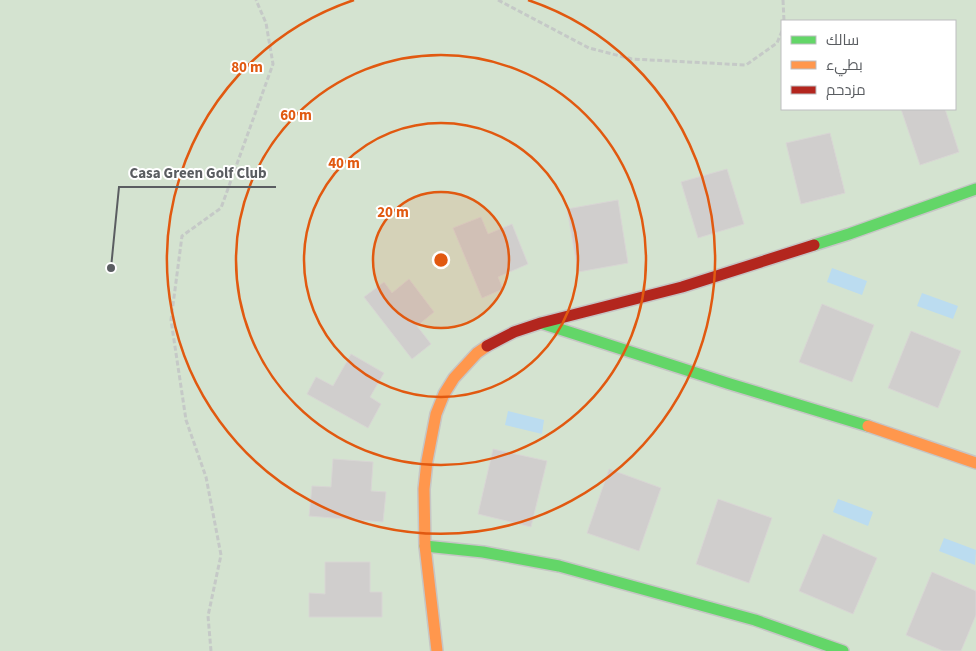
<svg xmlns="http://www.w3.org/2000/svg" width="976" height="651" font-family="'Source Sans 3',Cairo,sans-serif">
	<rect width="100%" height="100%" fill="#e9e7e4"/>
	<path fill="#d4e3d0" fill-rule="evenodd" d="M 0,0 L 976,0 L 976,651 L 0,651 ZM 782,21 L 955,21 L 955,109 L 782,109 Z"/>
	<path fill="#bbdcf0" d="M 832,268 L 867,281 L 862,295 L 827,282 Z
		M 922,293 L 958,306 L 953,319 L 917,306 Z
		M 508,411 L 544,420 L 542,434 L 505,425 Z
		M 838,499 L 873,512 L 868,526 L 833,512 Z
		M 944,538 L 976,550 L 975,565 L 939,551 Z"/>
	<path fill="#d0cecd" stroke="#d8d6d4" d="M 901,109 L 945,109 L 959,152 L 920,165 Z
		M 830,133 L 845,193 L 801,204 L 786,143 Z
		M 727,169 L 744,224 L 698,238 L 681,182 Z
		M 618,200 L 628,263 L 578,272 L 567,209 Z
		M 481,217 L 488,234 L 512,224 L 528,264 L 498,277 L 503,289 L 482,298 L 453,228 Z
		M 409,279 L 434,312 L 417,326 L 431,344 L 412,359 L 364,297 L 384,282 L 392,293 Z
		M 822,304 L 874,325 L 852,382 L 799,362 Z
		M 911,331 L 961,351 L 938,408 L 888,388 Z
		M 351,354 L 384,373 L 370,397 L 381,404 L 368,428 L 307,394 L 316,377 L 333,386 Z
		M 493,449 L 547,461 L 531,527 L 478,514 Z
		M 333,459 L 373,462 L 371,491 L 386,492 L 383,522 L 309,516 L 312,486 L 331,487 Z
		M 609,469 L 661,488 L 639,551 L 587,533 Z
		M 718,499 L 772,518 L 749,583 L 696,564 Z
		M 823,534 L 877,558 L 853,614 L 799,591 Z
		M 325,562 L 370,562 L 370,592 L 382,592 L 382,617 L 309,617 L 309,593 L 325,594 Z
		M 932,572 L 976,591 L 976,615 L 961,651 L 943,651 L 906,635 Z"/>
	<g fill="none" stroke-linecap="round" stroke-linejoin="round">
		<g stroke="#c6c5c5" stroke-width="14">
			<path id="fast" d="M 814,245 L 849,234 L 976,189
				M 541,323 L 730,384 L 868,426
				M 425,546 L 483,552 L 559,566 L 755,620 L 843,651"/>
		</g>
		<g stroke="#c6c5c5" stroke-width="14">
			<path id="slow" d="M 868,426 L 976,463
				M 437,651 L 425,546 L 424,489 L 427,461 L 436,414 L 444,394 L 454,378 L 477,353 L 487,346"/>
		</g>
		<g stroke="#c6c5c5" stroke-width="14">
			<path id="jam" d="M 487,346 L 514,332 L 541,323 L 682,287 L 814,245"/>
		</g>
		<path stroke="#c5c9c7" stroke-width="3" stroke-dasharray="5 2.5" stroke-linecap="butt" d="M 498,0 L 589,48 L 632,59 L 746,65 L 777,43 L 782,31
			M 783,0 L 784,21
			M 211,651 L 208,616 L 221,555 L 206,477 L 186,420 L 171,320 L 182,236 L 221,208 L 273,64 L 266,23 L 256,0"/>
		<use href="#fast" stroke="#63d668" stroke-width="11"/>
		<use href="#slow" stroke="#ff974d" stroke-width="11"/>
		<use href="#jam" stroke="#b3261e" stroke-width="11"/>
	</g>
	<circle cx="441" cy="260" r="68" fill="#e15910" fill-opacity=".12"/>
	<g fill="none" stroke="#e15910" stroke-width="2.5">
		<circle cx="441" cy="260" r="68"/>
		<circle cx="441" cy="260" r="137"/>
		<circle cx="441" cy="260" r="205"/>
		<path d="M528 0A274 274 0 1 1 354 0"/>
	</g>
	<circle cx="441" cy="260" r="8" fill="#e15910" stroke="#fff" stroke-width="2.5"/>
	<g font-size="15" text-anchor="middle" font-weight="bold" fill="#e15910" stroke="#fff" stroke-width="4" stroke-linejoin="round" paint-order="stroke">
		<text x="247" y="72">80 m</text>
		<text x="296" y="120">60 m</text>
		<text x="344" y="168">40 m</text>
		<text x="393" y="217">20 m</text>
	</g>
	<path fill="none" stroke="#5a5d61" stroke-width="2" d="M111 268L119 187H276"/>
	<circle fill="#5a5d61" stroke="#fff" stroke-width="2" cx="111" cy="268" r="5"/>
	<g font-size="15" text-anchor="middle" font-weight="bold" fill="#5a5d61" stroke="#fff" stroke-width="4" stroke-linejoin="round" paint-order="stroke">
		<text x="198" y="178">Casa Green Golf Club</text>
	</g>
	<rect x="781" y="20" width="175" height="90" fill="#ffffff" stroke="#bdbec0"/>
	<rect x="791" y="36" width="25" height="8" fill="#63d668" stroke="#bdbec0"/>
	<text x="826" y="45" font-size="15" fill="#5a5d61">سالك</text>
	<rect x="791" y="61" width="25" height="8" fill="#ff974d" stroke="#bdbec0"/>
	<text x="826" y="70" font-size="15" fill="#5a5d61">بطيء</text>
	<rect x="791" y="86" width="25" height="8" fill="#b3261e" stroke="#bdbec0"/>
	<text x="826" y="95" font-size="15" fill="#5a5d61">مزدحم</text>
</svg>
